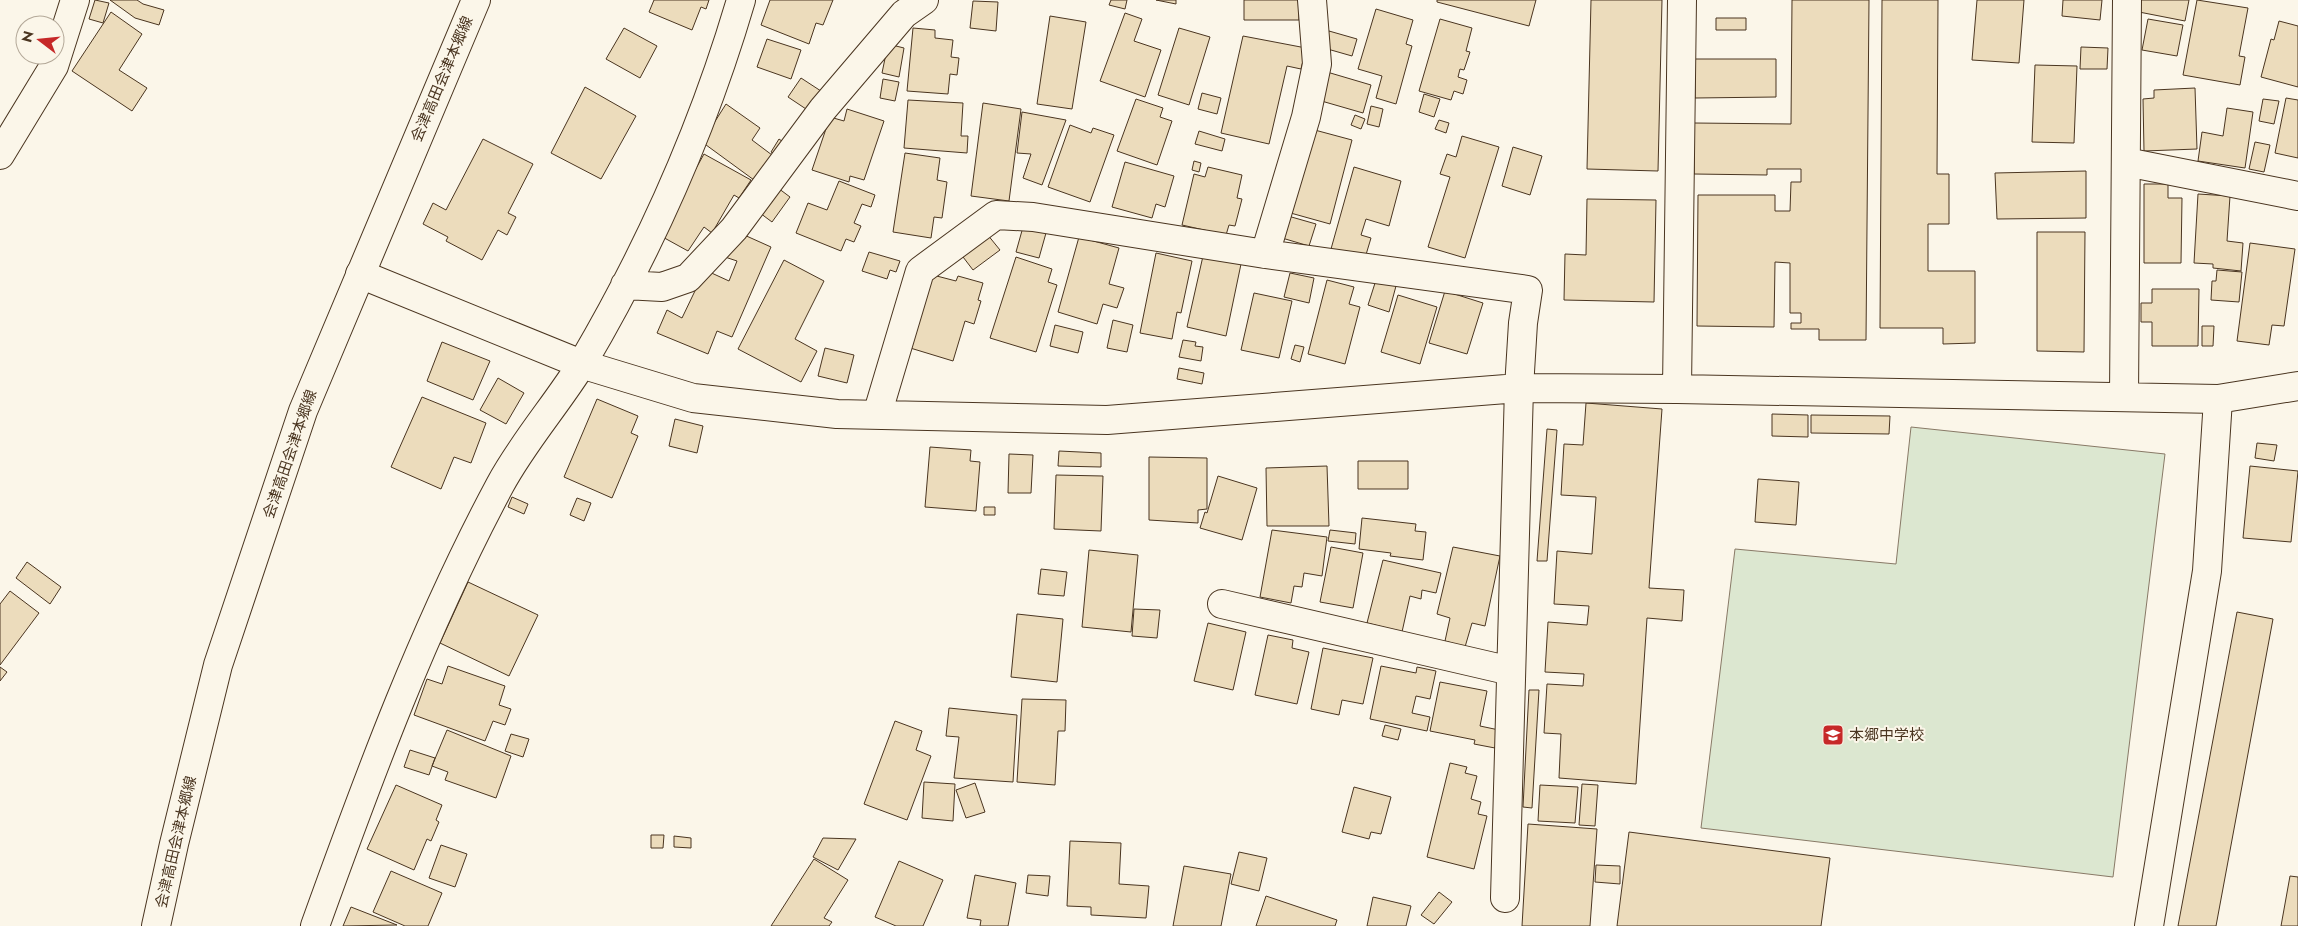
<svg xmlns="http://www.w3.org/2000/svg" width="2298" height="926" font-family="Jost,'Noto Sans JP',sans-serif">
	<rect width="100%" height="100%" fill="#fbf6e9"/>
	<path fill="#dce7d0" stroke="#887966" d="M 1911,427 L 2165,454 L 2113,877 L 1701,828 L 1735,549 L 1896,564 Z"/>
	<path fill="#ecdcbc" stroke="#4a3520" d="M 95,0 L 109,3 L 103,23 L 89,19 Z
		M 110,0 L 137,0 L 143,4 L 164,10 L 159,25 L 135,18 Z
		M 654,0 L 709,0 L 706,9 L 701,7 L 692,30 L 649,12 Z
		M 770,0 L 833,0 L 823,25 L 816,23 L 809,44 L 761,25 Z
		M 1111,0 L 1127,0 L 1125,9 L 1109,5 Z
		M 1156,0 L 1176,0 L 1176,4 Z
		M 1244,0 L 1299,0 L 1299,20 L 1244,20 Z
		M 1437,0 L 1536,0 L 1529,26 L 1437,2 Z
		M 1591,0 L 1662,0 L 1658,171 L 1587,169 Z
		M 1792,0 L 1869,0 L 1866,340 L 1819,340 L 1819,329 L 1791,329 L 1791,323 L 1801,323 L 1801,313 L 1790,313 L 1790,263 L 1775,262 L 1774,327 L 1697,326 L 1698,195 L 1775,195 L 1775,211 L 1790,211 L 1791,182 L 1801,182 L 1801,169 L 1767,169 L 1767,175 L 1694,174 L 1694,123 L 1791,124 Z
		M 1882,0 L 1938,0 L 1937,174 L 1949,174 L 1949,224 L 1928,224 L 1928,271 L 1975,271 L 1975,343 L 1943,344 L 1943,328 L 1880,328 Z
		M 1977,0 L 2024,0 L 2019,63 L 1972,60 Z
		M 2063,0 L 2102,0 L 2100,20 L 2062,16 Z
		M 2141,0 L 2189,0 L 2185,21 L 2139,12 Z
		M 2197,0 L 2248,8 L 2239,56 L 2245,57 L 2240,85 L 2183,75 Z
		M 973,1 L 998,2 L 996,31 L 970,28 Z
		M 1376,9 L 1413,20 L 1406,44 L 1412,46 L 1396,104 L 1376,98 L 1382,76 L 1358,69 Z
		M 111,12 L 142,34 L 119,70 L 147,88 L 132,111 L 72,71 Z
		M 1125,13 L 1142,19 L 1134,41 L 1161,50 L 1145,97 L 1100,81 Z
		M 1050,16 L 1086,22 L 1072,109 L 1037,104 Z
		M 1716,18 L 1746,18 L 1746,30 L 1716,30 Z
		M 1440,19 L 1472,28 L 1466,51 L 1470,52 L 1464,70 L 1460,69 L 1458,77 L 1467,80 L 1463,94 L 1454,91 L 1451,100 L 1419,91 Z
		M 2148,19 L 2183,25 L 2177,56 L 2142,50 Z
		M 2279,21 L 2298,26 L 2298,87 L 2261,77 L 2271,39 L 2274,40 Z
		M 624,28 L 657,46 L 640,78 L 606,59 Z
		M 913,28 L 935,30 L 935,38 L 953,40 L 951,57 L 959,58 L 957,75 L 950,74 L 948,94 L 907,91 Z
		M 1179,28 L 1210,37 L 1189,105 L 1158,95 Z
		M 1329,31 L 1357,39 L 1352,56 L 1324,48 Z
		M 1243,36 L 1306,48 L 1301,69 L 1287,66 L 1269,144 L 1221,133 Z
		M 767,39 L 801,50 L 791,79 L 757,67 Z
		M 888,44 L 904,48 L 899,77 L 882,73 Z
		M 2081,47 L 2108,48 L 2107,69 L 2080,69 Z
		M 1695,59 L 1776,59 L 1776,97 L 1695,98 Z
		M 2035,65 L 2077,66 L 2074,143 L 2032,142 Z
		M 1327,72 L 1371,85 L 1363,113 L 1318,100 Z
		M 801,78 L 824,93 L 812,113 L 788,97 Z
		M 883,79 L 899,82 L 895,101 L 880,98 Z
		M 585,87 L 636,116 L 601,179 L 551,153 Z
		M 2195,88 L 2197,149 L 2144,151 L 2143,99 L 2154,98 L 2154,90 Z
		M 1202,93 L 1221,98 L 1217,114 L 1198,109 Z
		M 1424,94 L 1440,99 L 1434,117 L 1419,112 Z
		M 2286,98 L 2298,100 L 2298,158 L 2275,153 Z
		M 1136,99 L 1163,108 L 1160,117 L 1172,121 L 1157,165 L 1117,151 Z
		M 2263,99 L 2279,101 L 2274,124 L 2259,121 Z
		M 908,100 L 963,103 L 961,136 L 968,136 L 967,153 L 904,148 Z
		M 983,103 L 1021,109 L 1009,201 L 971,196 Z
		M 726,104 L 760,128 L 752,140 L 772,155 L 754,180 L 702,142 Z
		M 1371,106 L 1383,109 L 1379,127 L 1367,124 Z
		M 2227,108 L 2253,112 L 2245,168 L 2198,161 L 2202,132 L 2223,136 Z
		M 847,109 L 884,121 L 864,180 L 850,176 L 849,182 L 812,170 L 830,117 L 844,121 Z
		M 1022,112 L 1066,120 L 1042,185 L 1023,178 L 1031,154 L 1017,153 Z
		M 1355,115 L 1365,119 L 1361,129 L 1351,125 Z
		M 1439,120 L 1449,123 L 1446,133 L 1435,129 Z
		M 1070,125 L 1091,133 L 1093,128 L 1114,135 L 1090,202 L 1048,187 Z
		M 1311,129 L 1352,140 L 1330,224 L 1287,212 Z
		M 1199,131 L 1225,139 L 1222,151 L 1195,144 Z
		M 1462,136 L 1499,147 L 1465,258 L 1428,247 L 1450,177 L 1440,174 L 1447,154 L 1456,157 Z
		M 483,139 L 533,164 L 508,213 L 516,217 L 507,235 L 498,230 L 482,260 L 446,241 L 448,237 L 423,224 L 433,203 L 446,210 Z
		M 779,139 L 786,144 L 778,156 L 771,152 Z
		M 2255,142 L 2270,145 L 2264,172 L 2249,169 Z
		M 1513,147 L 1542,156 L 1530,195 L 1502,186 Z
		M 905,153 L 940,158 L 937,180 L 947,182 L 942,218 L 934,217 L 931,238 L 893,232 Z
		M 704,154 L 751,180 L 739,198 L 734,195 L 712,233 L 704,227 L 688,251 L 659,235 Z
		M 1194,161 L 1201,163 L 1199,172 L 1192,170 Z
		M 1125,162 L 1174,176 L 1165,207 L 1156,204 L 1152,218 L 1112,207 Z
		M 1208,167 L 1242,175 L 1237,198 L 1242,199 L 1235,226 L 1229,225 L 1226,235 L 1182,225 L 1194,174 L 1205,177 Z
		M 1354,167 L 1401,181 L 1389,226 L 1366,219 L 1361,235 L 1371,238 L 1365,258 L 1331,249 Z
		M 2086,171 L 2086,218 L 1997,219 L 1995,173 Z
		M 839,181 L 875,195 L 871,207 L 862,204 L 854,223 L 861,226 L 854,242 L 846,239 L 841,251 L 796,233 L 808,203 L 827,210 Z
		M 2144,184 L 2168,184 L 2168,198 L 2182,198 L 2181,263 L 2144,263 Z
		M 778,188 L 790,197 L 772,222 L 760,213 Z
		M 2198,194 L 2230,196 L 2227,241 L 2243,243 L 2241,271 L 2213,268 L 2213,264 L 2194,263 Z
		M 1587,199 L 1656,200 L 1654,302 L 1564,300 L 1565,254 L 1586,255 Z
		M 1288,216 L 1316,224 L 1309,246 L 1282,238 Z
		M 1023,227 L 1046,233 L 1039,258 L 1016,252 Z
		M 2037,232 L 2085,232 L 2084,352 L 2037,351 Z
		M 742,234 L 771,247 L 732,337 L 717,331 L 708,354 L 657,333 L 667,310 L 682,318 L 705,270 L 729,281 L 737,261 L 725,257 Z
		M 987,234 L 1000,250 L 973,270 L 960,253 Z
		M 1079,237 L 1119,248 L 1109,284 L 1124,288 L 1117,308 L 1103,304 L 1097,324 L 1058,312 Z
		M 2250,243 L 2295,249 L 2284,326 L 2272,325 L 2269,345 L 2237,341 Z
		M 869,252 L 900,261 L 896,272 L 890,270 L 887,279 L 862,271 Z
		M 1156,253 L 1192,261 L 1181,313 L 1177,312 L 1172,339 L 1140,333 Z
		M 1203,256 L 1241,264 L 1226,336 L 1187,327 Z
		M 1016,257 L 1052,269 L 1048,282 L 1057,285 L 1036,352 L 990,338 Z
		M 784,260 L 824,281 L 795,339 L 817,351 L 801,382 L 738,349 Z
		M 2217,270 L 2242,272 L 2239,302 L 2211,300 L 2212,281 L 2216,281 Z
		M 1290,273 L 1314,278 L 1309,303 L 1284,297 Z
		M 929,274 L 956,281 L 958,276 L 983,283 L 978,300 L 981,301 L 974,324 L 965,321 L 953,361 L 907,347 Z
		M 1327,280 L 1354,287 L 1349,304 L 1360,307 L 1345,364 L 1308,354 Z
		M 1376,280 L 1396,286 L 1389,312 L 1368,305 Z
		M 2152,289 L 2199,289 L 2198,346 L 2152,346 L 2152,322 L 2141,322 L 2141,303 L 2152,303 Z
		M 1445,291 L 1483,303 L 1467,354 L 1429,343 Z
		M 1254,293 L 1292,301 L 1279,358 L 1241,350 Z
		M 1398,295 L 1437,307 L 1420,364 L 1381,352 Z
		M 1113,320 L 1133,325 L 1127,352 L 1107,348 Z
		M 1055,325 L 1083,332 L 1078,353 L 1050,346 Z
		M 2202,326 L 2214,326 L 2213,346 L 2202,346 Z
		M 1183,340 L 1196,342 L 1195,346 L 1203,347 L 1201,361 L 1179,357 Z
		M 442,342 L 490,361 L 473,400 L 427,381 Z
		M 1295,345 L 1304,347 L 1300,362 L 1291,359 Z
		M 825,348 L 854,355 L 847,383 L 818,376 Z
		M 1179,368 L 1204,373 L 1202,384 L 1177,379 Z
		M 498,378 L 524,393 L 506,424 L 480,410 Z
		M 422,397 L 486,423 L 471,463 L 454,457 L 441,489 L 391,467 Z
		M 597,399 L 638,416 L 631,433 L 638,436 L 612,498 L 564,477 Z
		M 1586,403 L 1662,409 L 1649,588 L 1684,590 L 1682,621 L 1647,618 L 1636,784 L 1559,778 L 1561,734 L 1544,733 L 1547,684 L 1583,686 L 1584,674 L 1545,672 L 1548,622 L 1587,625 L 1589,606 L 1554,604 L 1557,551 L 1592,554 L 1596,497 L 1561,495 L 1564,444 L 1583,445 Z
		M 1772,414 L 1808,415 L 1808,437 L 1772,436 Z
		M 1811,415 L 1890,416 L 1889,434 L 1811,433 Z
		M 675,419 L 703,426 L 697,453 L 669,446 Z
		M 1547,429 L 1557,430 L 1547,561 L 1537,561 Z
		M 2257,443 L 2277,445 L 2274,461 L 2255,458 Z
		M 930,447 L 971,450 L 970,461 L 980,462 L 976,511 L 925,507 Z
		M 1059,451 L 1101,453 L 1101,467 L 1058,466 Z
		M 1009,454 L 1033,455 L 1031,493 L 1008,493 Z
		M 1149,457 L 1207,458 L 1207,509 L 1198,510 L 1198,523 L 1149,520 Z
		M 1358,461 L 1408,461 L 1408,489 L 1358,489 Z
		M 1327,466 L 1329,526 L 1267,526 L 1266,468 Z
		M 2250,466 L 2298,471 L 2291,542 L 2243,538 Z
		M 1056,475 L 1103,476 L 1101,531 L 1054,529 Z
		M 1218,476 L 1257,488 L 1242,540 L 1200,528 L 1205,512 L 1207,513 Z
		M 1758,479 L 1799,482 L 1796,525 L 1755,522 Z
		M 512,497 L 528,504 L 524,514 L 508,507 Z
		M 577,498 L 591,503 L 584,521 L 570,515 Z
		M 984,507 L 995,507 L 995,515 L 984,515 Z
		M 1362,518 L 1416,524 L 1415,531 L 1426,532 L 1423,560 L 1390,556 L 1391,553 L 1359,549 Z
		M 1272,530 L 1327,537 L 1322,576 L 1304,573 L 1302,587 L 1294,586 L 1291,603 L 1260,597 Z
		M 1330,530 L 1356,533 L 1355,544 L 1328,541 Z
		M 1331,547 L 1363,553 L 1353,608 L 1320,602 Z
		M 1453,547 L 1500,556 L 1485,626 L 1472,623 L 1465,647 L 1445,641 L 1450,618 L 1437,614 Z
		M 1089,550 L 1138,555 L 1131,632 L 1082,627 Z
		M 1383,560 L 1441,573 L 1436,593 L 1422,590 L 1421,599 L 1410,596 L 1402,632 L 1367,623 Z
		M 27,562 L 61,587 L 50,604 L 16,578 Z
		M 1041,569 L 1067,572 L 1064,596 L 1038,594 Z
		M 468,582 L 538,615 L 509,676 L 440,643 Z
		M 10,591 L 39,613 L 0,665 L 0,604 Z
		M 1134,609 L 1160,610 L 1157,638 L 1132,636 Z
		M 2237,612 L 2273,619 L 2216,926 L 2178,926 Z
		M 1017,614 L 1063,619 L 1057,682 L 1011,677 Z
		M 1208,623 L 1246,632 L 1233,690 L 1194,681 Z
		M 1268,635 L 1293,640 L 1292,648 L 1309,652 L 1297,704 L 1255,695 Z
		M 1323,648 L 1373,658 L 1363,704 L 1342,700 L 1339,715 L 1311,709 Z
		M 448,666 L 505,686 L 499,705 L 511,709 L 505,725 L 493,721 L 485,741 L 414,715 L 427,679 L 442,684 Z
		M 1381,666 L 1416,673 L 1417,667 L 1436,671 L 1430,699 L 1416,696 L 1412,713 L 1430,717 L 1427,731 L 1370,719 Z
		M 0,667 L 7,672 L 0,681 Z
		M 1440,682 L 1487,691 L 1480,726 L 1499,730 L 1495,748 L 1474,744 L 1475,740 L 1430,731 Z
		M 1529,690 L 1539,690 L 1532,808 L 1523,807 Z
		M 1022,699 L 1066,700 L 1065,731 L 1058,731 L 1055,785 L 1017,782 Z
		M 949,708 L 1017,715 L 1013,782 L 954,778 L 959,737 L 946,736 Z
		M 895,721 L 922,731 L 916,750 L 931,756 L 907,820 L 864,804 Z
		M 1385,725 L 1401,729 L 1398,740 L 1382,736 Z
		M 447,730 L 511,756 L 496,798 L 445,780 L 448,772 L 432,766 Z
		M 511,734 L 529,739 L 523,757 L 505,751 Z
		M 410,750 L 435,758 L 429,775 L 404,767 Z
		M 1450,763 L 1467,767 L 1465,773 L 1477,776 L 1471,799 L 1481,802 L 1478,814 L 1487,816 L 1474,869 L 1427,857 Z
		M 924,782 L 955,784 L 953,821 L 922,818 Z
		M 975,783 L 985,812 L 966,818 L 956,790 Z
		M 1582,784 L 1598,785 L 1595,826 L 1579,825 Z
		M 396,785 L 442,805 L 436,820 L 439,822 L 431,841 L 427,839 L 414,870 L 367,849 Z
		M 1540,785 L 1578,787 L 1575,823 L 1538,821 Z
		M 1354,787 L 1391,797 L 1381,834 L 1371,832 L 1369,839 L 1342,832 Z
		M 1528,824 L 1597,829 L 1590,926 L 1522,926 Z
		M 1629,832 L 1830,858 L 1821,926 L 1617,926 Z
		M 651,835 L 664,835 L 663,848 L 651,848 Z
		M 674,836 L 691,838 L 691,848 L 674,847 Z
		M 823,838 L 856,839 L 838,870 L 813,857 Z
		M 1070,841 L 1121,843 L 1119,884 L 1149,886 L 1146,918 L 1091,915 L 1091,907 L 1067,906 Z
		M 441,845 L 467,854 L 455,887 L 429,878 Z
		M 1239,852 L 1267,858 L 1259,891 L 1231,884 Z
		M 814,859 L 848,880 L 824,918 L 832,922 L 829,926 L 771,926 Z
		M 899,861 L 943,880 L 923,926 L 896,926 L 875,917 Z
		M 1596,865 L 1620,866 L 1620,884 L 1595,882 Z
		M 1184,866 L 1231,874 L 1221,926 L 1173,926 Z
		M 391,871 L 442,893 L 428,926 L 405,926 L 373,912 Z
		M 975,875 L 1016,883 L 1008,926 L 980,926 L 981,920 L 967,918 Z
		M 1028,875 L 1050,876 L 1048,896 L 1026,893 Z
		M 2290,876 L 2298,877 L 2298,926 L 2281,926 Z
		M 1439,892 L 1452,902 L 1434,924 L 1421,915 Z
		M 1266,896 L 1337,920 L 1335,926 L 1256,926 Z
		M 1373,897 L 1411,906 L 1406,926 L 1367,926 Z
		M 351,907 L 397,925 L 343,926 Z"/>
	<g fill="none" stroke-linecap="round" stroke-linejoin="round">
		<g stroke="#4a3520" stroke-width="30">
			<path id="minor" d="M 0,155 L 54,66 L 75,0
				M 2126,162 L 2298,196
				M 1265,254 L 1306,117 L 1317,64 L 1312,0
				M 360,274 L 581,364 L 693,398 L 837,414 L 1107,420 L 1519,388 L 1677,389 L 2218,399 L 2298,386
				M 625,285 L 662,287 L 688,278 L 734,229 L 823,109 L 904,14 L 924,0
				M 1677,389 L 1682,0
				M 2124,396 L 2127,0
				M 877,415 L 920,271 L 996,215 L 1033,217 L 1265,254 L 1528,290 L 1523,323 L 1519,388 L 1505,898
				M 1222,604 L 1511,671
				M 315,926 C 369,776 424,627 500,485 C 523,442 557,404 583,362 C 650,248 704,126 741,0
				M 2149,926 L 2207,571 L 2218,399"/>
		</g>
		<g stroke="#4a3520" stroke-width="30">
			<path id="secondary" d="M 156,926 L 174,844 L 218,665 L 303,411 L 476,0"/>
		</g>
		<use href="#minor" stroke="#fbf6e9" stroke-width="28"/>
		<use href="#secondary" stroke="#fbf6e9" stroke-width="28"/>
	</g>
	<defs>
		<g id="school-square" transform="scale(1.125)"><rect x="-9" y="-9" width="18" height="18" rx="4" fill="#c62828" stroke="#fbf6e9"/><path d="M0-5L7-2L0 1L-7-2ZM-4 1L0 2.5L4 1V4Q0 6-4 4Z" fill="#fff"/></g>
	</defs>
	<g fill-rule="evenodd">
		<use href="#school-square" x="1833" y="735"/>
	</g>
	<g text-anchor="middle" stroke-width="4" stroke-linejoin="round" paint-order="stroke">
		<g font-size="15" fill="#4a3520" stroke="#fbf6e9">
			<text transform="translate(442 79) rotate(-67)" y="5">会津高田会津本郷線</text>
			<text transform="translate(290 454) rotate(-71)" y="5">会津高田会津本郷線</text>
			<text transform="translate(176 842) rotate(-77)" y="5">会津高田会津本郷線</text>
		</g>
		<g font-size="15" fill="#4a3520" stroke="#fbf6e9" text-anchor="start">
			<text x="1849" y="740">本郷中学校</text>
		</g>
	</g>
	<g transform="translate(40 40) rotate(286)"><circle r="24" fill="#fbf6e9" stroke="#b4a999"/>
	<path d="M0-4L9 19L0 12L-9 19Z" fill="#c62828"/>
	<text y="-8" font-size="14" font-weight="bold" text-anchor="middle" fill="#4a3520">N</text>
	</g>
</svg>
